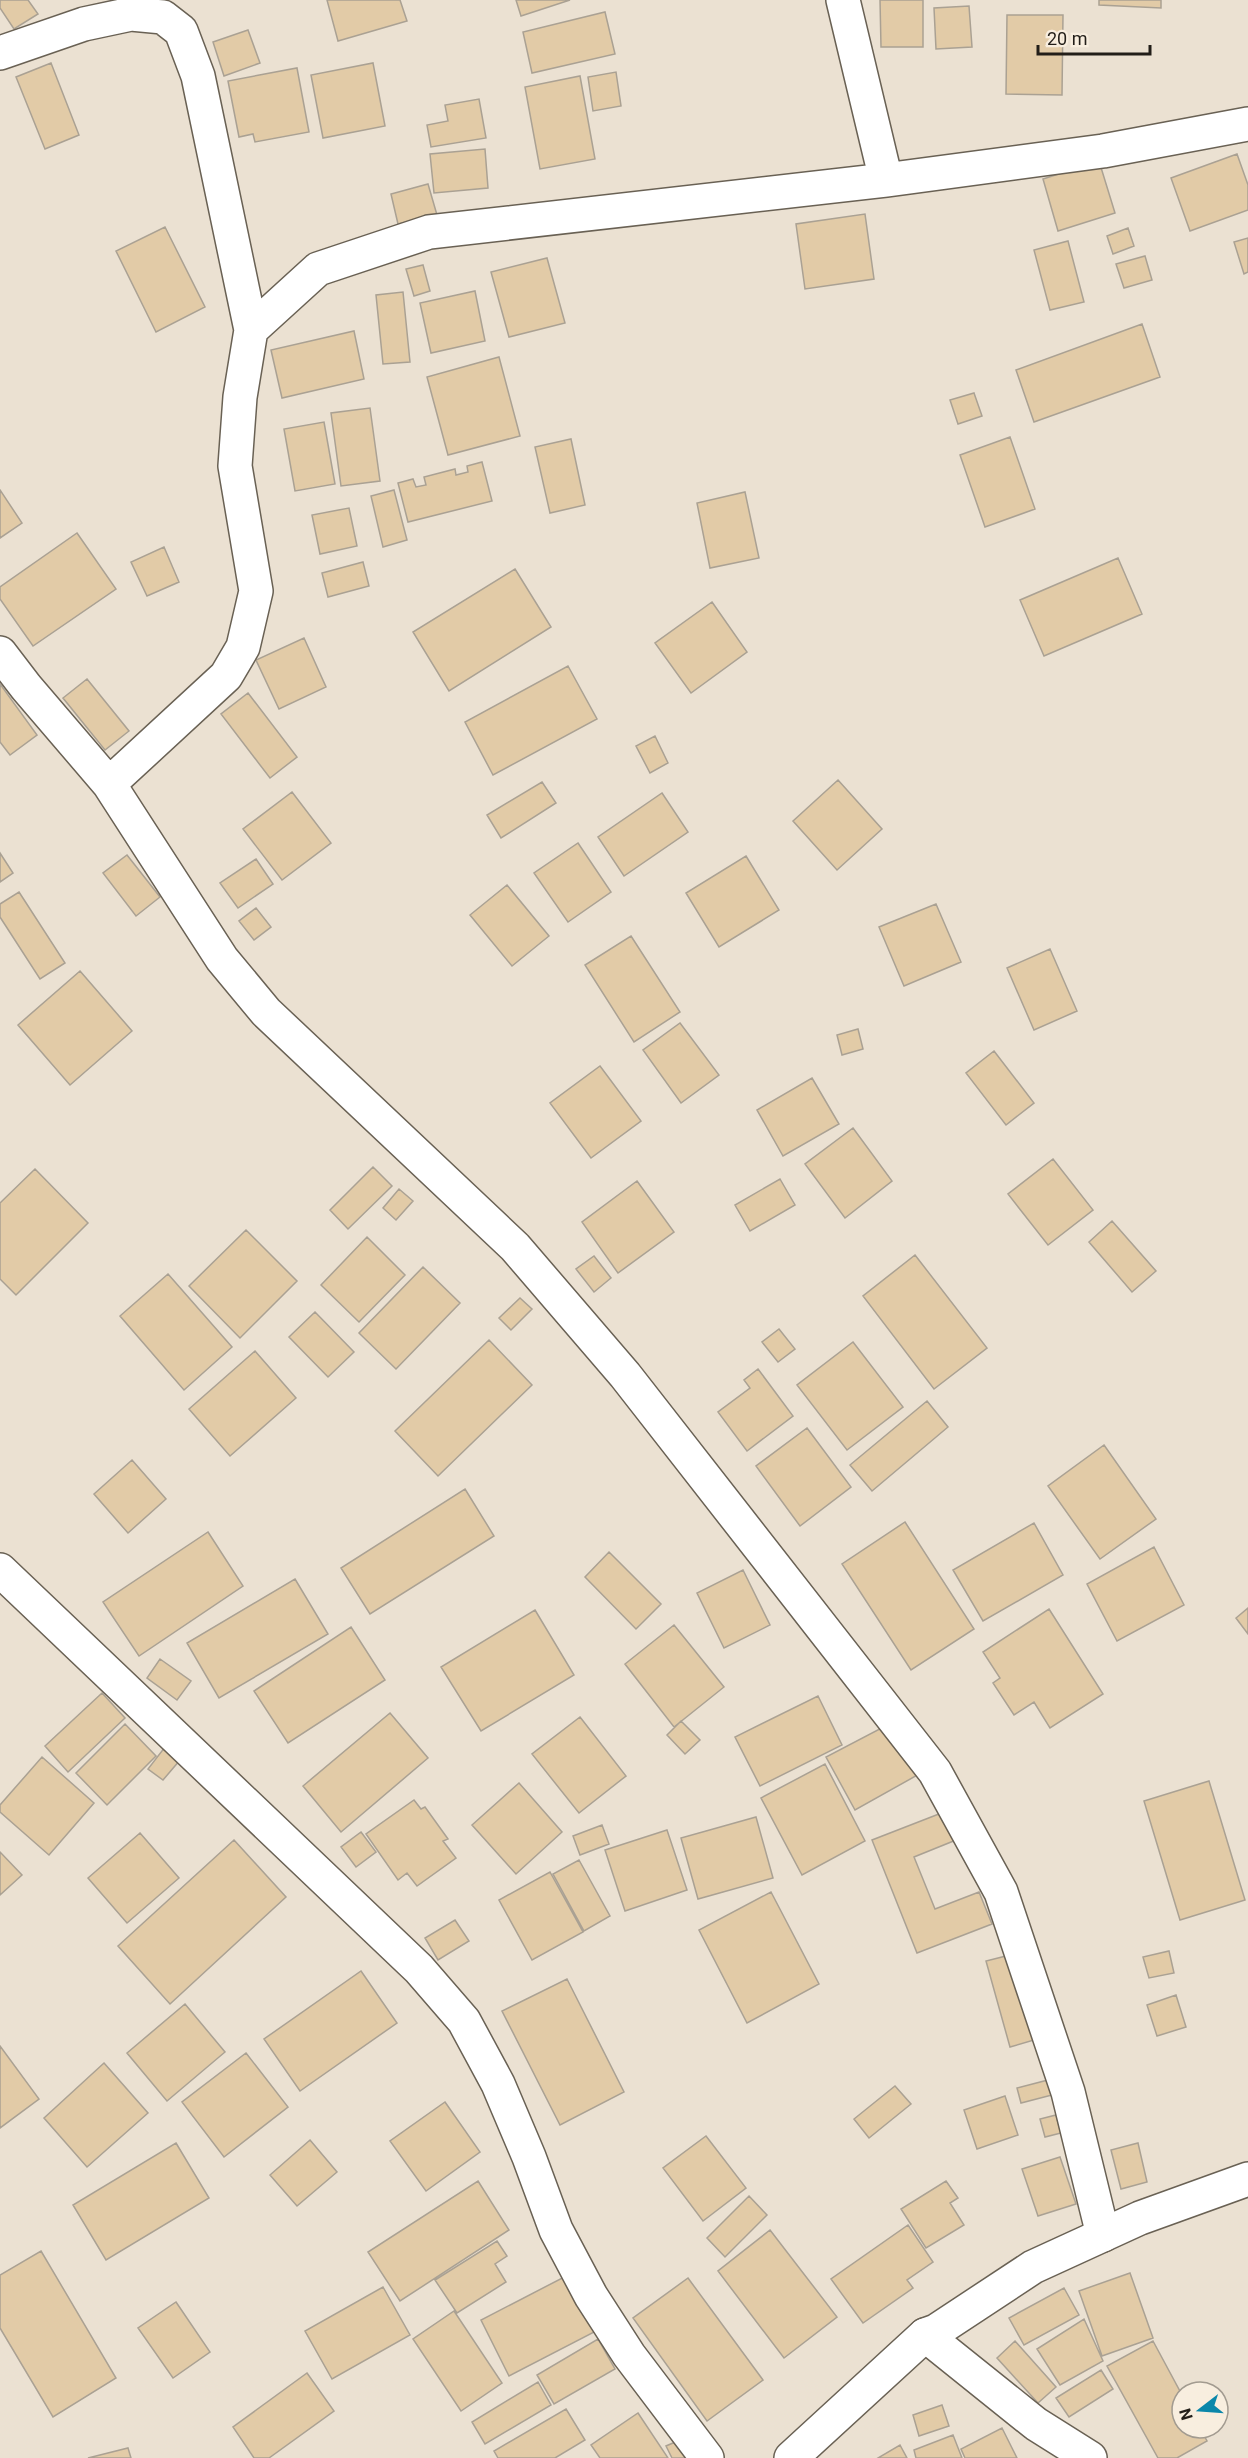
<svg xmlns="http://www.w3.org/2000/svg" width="1248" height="2458" font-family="Roboto,sans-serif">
	<rect width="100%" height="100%" fill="#ebe1d2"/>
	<path fill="#e2cba7" stroke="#aaa193" stroke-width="1.5" d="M 0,0 L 28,0 L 38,14 L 14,29 L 0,8 Z
		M 327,0 L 400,0 L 407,21 L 338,41 Z
		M 516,0 L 570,0 L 521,16 Z
		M 880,0 L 923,0 L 923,47 L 881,47 Z
		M 1099,0 L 1161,0 L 1161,8 L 1099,5 Z
		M 969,6 L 972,47 L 936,49 L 934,8 Z
		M 605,12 L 615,54 L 532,73 L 523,32 Z
		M 1007,15 L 1063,15 L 1062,95 L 1006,94 Z
		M 248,30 L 260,63 L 224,76 L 213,42 Z
		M 51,63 L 79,135 L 45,149 L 16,77 Z
		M 373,63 L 385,126 L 323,138 L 311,75 Z
		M 297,68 L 309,132 L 255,142 L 253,134 L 239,137 L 228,81 Z
		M 616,72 L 621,106 L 593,111 L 588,77 Z
		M 580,76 L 595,159 L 540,169 L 525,87 Z
		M 479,99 L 486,138 L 431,147 L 427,125 L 448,121 L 445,105 Z
		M 485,149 L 488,188 L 434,193 L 430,154 Z
		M 1237,154 L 1248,185 L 1248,210 L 1190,231 L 1171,178 Z
		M 1099,161 L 1115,213 L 1058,231 L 1043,179 Z
		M 428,184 L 437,215 L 398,224 L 391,194 Z
		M 865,214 L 874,279 L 805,289 L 796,224 Z
		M 165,227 L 205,307 L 156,332 L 116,251 Z
		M 1128,228 L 1134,246 L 1113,254 L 1107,236 Z
		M 1248,238 L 1248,272 L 1244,274 L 1234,242 Z
		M 1068,241 L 1084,302 L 1050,310 L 1034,250 Z
		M 1145,256 L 1152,280 L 1124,288 L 1116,264 Z
		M 547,258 L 565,323 L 509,337 L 491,272 Z
		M 423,265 L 430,291 L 414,296 L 406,269 Z
		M 475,291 L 485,341 L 431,353 L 420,303 Z
		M 403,292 L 410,362 L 383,364 L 376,295 Z
		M 1142,324 L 1160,377 L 1034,422 L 1016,370 Z
		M 354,331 L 364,379 L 282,398 L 271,350 Z
		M 499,357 L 520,436 L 448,455 L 427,377 Z
		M 974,393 L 982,416 L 958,424 L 950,400 Z
		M 370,408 L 380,481 L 341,486 L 331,413 Z
		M 324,422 L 335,484 L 295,491 L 284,429 Z
		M 1010,437 L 1035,509 L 985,527 L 960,455 Z
		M 571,439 L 585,505 L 550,513 L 535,447 Z
		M 482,462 L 492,501 L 408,522 L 398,483 L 413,479 L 416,487 L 426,485 L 424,477 L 455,469 L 456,475 L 468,472 L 467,466 Z
		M 0,490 L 22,523 L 0,538 Z
		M 394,490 L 407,540 L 383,547 L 371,496 Z
		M 745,492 L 759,558 L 710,568 L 697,503 Z
		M 349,508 L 357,546 L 320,554 L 312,515 Z
		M 77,533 L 116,589 L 33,646 L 0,599 L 0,587 Z
		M 164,547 L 179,582 L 147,596 L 131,562 Z
		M 1118,558 L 1142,614 L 1044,656 L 1020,600 Z
		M 363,562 L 369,586 L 328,597 L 322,573 Z
		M 515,569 L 551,627 L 449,691 L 413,632 Z
		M 712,602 L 747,652 L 691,693 L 655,643 Z
		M 304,638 L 326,687 L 279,709 L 256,660 Z
		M 568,666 L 597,719 L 493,775 L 465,722 Z
		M 87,679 L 129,731 L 105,750 L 63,698 Z
		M 0,684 L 37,735 L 10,755 L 0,742 Z
		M 248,693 L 297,757 L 270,778 L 221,714 Z
		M 655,736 L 668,763 L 650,773 L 636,746 Z
		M 838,780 L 882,829 L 837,870 L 793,821 Z
		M 542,782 L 556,803 L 501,838 L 487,815 Z
		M 292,792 L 331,843 L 282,880 L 243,829 Z
		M 662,793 L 688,832 L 624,876 L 598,837 Z
		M 578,843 L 611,892 L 568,922 L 534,873 Z
		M 0,853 L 13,873 L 0,882 Z
		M 127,855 L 160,897 L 136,916 L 103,873 Z
		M 746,856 L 779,910 L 719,947 L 686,893 Z
		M 256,859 L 273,884 L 238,908 L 220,883 Z
		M 507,885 L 549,936 L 512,966 L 470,915 Z
		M 19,892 L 65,963 L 40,979 L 0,917 L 0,904 Z
		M 936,904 L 961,962 L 904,986 L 879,927 Z
		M 256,908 L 271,927 L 254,940 L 239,921 Z
		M 631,936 L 680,1012 L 634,1042 L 585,965 Z
		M 1050,949 L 1077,1011 L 1034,1030 L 1007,968 Z
		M 80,971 L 132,1031 L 70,1085 L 18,1025 Z
		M 680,1023 L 719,1075 L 681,1103 L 643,1050 Z
		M 858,1029 L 863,1049 L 842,1055 L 837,1035 Z
		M 994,1051 L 1034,1103 L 1006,1125 L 966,1073 Z
		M 600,1066 L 641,1121 L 591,1158 L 550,1103 Z
		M 812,1078 L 839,1124 L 783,1156 L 757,1110 Z
		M 853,1128 L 892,1181 L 845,1218 L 805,1164 Z
		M 1053,1159 L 1093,1210 L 1048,1245 L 1008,1194 Z
		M 373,1167 L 392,1186 L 348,1229 L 330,1210 Z
		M 35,1169 L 88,1223 L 16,1295 L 0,1279 L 0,1203 Z
		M 780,1179 L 795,1205 L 750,1231 L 735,1205 Z
		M 637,1181 L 674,1232 L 618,1273 L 582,1222 Z
		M 399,1189 L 413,1201 L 396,1220 L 383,1208 Z
		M 1112,1221 L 1156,1271 L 1132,1292 L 1089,1242 Z
		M 246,1230 L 297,1281 L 240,1338 L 189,1286 Z
		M 367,1237 L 405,1275 L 359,1322 L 321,1285 Z
		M 915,1255 L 987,1348 L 934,1389 L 863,1296 Z
		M 594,1256 L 611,1278 L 594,1292 L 576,1269 Z
		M 423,1267 L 460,1303 L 396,1369 L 359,1333 Z
		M 168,1274 L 232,1347 L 184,1390 L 120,1316 Z
		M 520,1298 L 532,1309 L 511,1330 L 499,1318 Z
		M 315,1312 L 354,1352 L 328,1377 L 289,1337 Z
		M 779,1329 L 795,1349 L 778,1362 L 762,1342 Z
		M 489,1340 L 532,1385 L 438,1476 L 395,1431 Z
		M 853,1342 L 903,1407 L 847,1450 L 797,1385 Z
		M 255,1351 L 296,1398 L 230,1456 L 189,1409 Z
		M 758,1369 L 793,1416 L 747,1451 L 718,1412 L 750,1388 L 744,1380 Z
		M 927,1401 L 948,1427 L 872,1491 L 850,1465 Z
		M 807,1428 L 851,1487 L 800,1526 L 756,1466 Z
		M 1104,1445 L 1156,1519 L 1100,1559 L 1048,1486 Z
		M 132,1460 L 166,1499 L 128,1533 L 94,1494 Z
		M 465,1489 L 494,1536 L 370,1614 L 341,1568 Z
		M 905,1522 L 974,1629 L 911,1670 L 842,1564 Z
		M 1034,1523 L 1063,1575 L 983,1621 L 953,1570 Z
		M 208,1532 L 243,1586 L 139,1656 L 103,1602 Z
		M 1154,1547 L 1184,1605 L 1117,1641 L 1087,1584 Z
		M 609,1552 L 661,1604 L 636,1629 L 585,1577 Z
		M 743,1570 L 770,1625 L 724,1648 L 697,1593 Z
		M 295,1579 L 328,1634 L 219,1698 L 187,1643 Z
		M 1248,1608 L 1248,1634 L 1236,1618 Z
		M 1049,1609 L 1103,1694 L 1050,1728 L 1034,1702 L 1014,1715 L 993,1683 L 1000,1678 L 983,1652 Z
		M 535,1610 L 574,1675 L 481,1731 L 441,1667 Z
		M 674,1625 L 724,1687 L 674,1727 L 625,1664 Z
		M 351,1627 L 385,1680 L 288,1743 L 254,1691 Z
		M 160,1659 L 191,1681 L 177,1700 L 147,1678 Z
		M 102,1693 L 125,1718 L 68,1772 L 45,1746 Z
		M 818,1696 L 842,1745 L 760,1786 L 735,1737 Z
		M 390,1713 L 428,1758 L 341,1832 L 303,1786 Z
		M 580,1717 L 626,1776 L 579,1813 L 532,1754 Z
		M 681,1721 L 700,1740 L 685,1754 L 667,1735 Z
		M 893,1722 L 921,1773 L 855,1810 L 826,1757 Z
		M 125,1724 L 156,1756 L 107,1805 L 76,1773 Z
		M 165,1747 L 180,1760 L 163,1780 L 148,1769 Z
		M 42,1757 L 94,1803 L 49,1855 L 0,1812 L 0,1805 Z
		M 825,1764 L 865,1841 L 802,1875 L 761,1798 Z
		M 1209,1781 L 1245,1900 L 1180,1920 L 1144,1801 Z
		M 519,1783 L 562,1832 L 516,1874 L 472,1825 Z
		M 414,1800 L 421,1809 L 425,1807 L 448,1839 L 443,1841 L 456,1858 L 417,1886 L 407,1873 L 398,1880 L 366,1834 Z
		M 944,1812 L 956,1840 L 914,1857 L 935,1909 L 979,1892 L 992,1924 L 917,1953 L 872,1840 Z
		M 756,1817 L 773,1878 L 698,1899 L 681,1838 Z
		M 602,1825 L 609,1844 L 580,1855 L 573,1836 Z
		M 667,1830 L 687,1890 L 625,1911 L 605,1850 Z
		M 361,1832 L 376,1852 L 356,1867 L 341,1847 Z
		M 140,1833 L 179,1878 L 127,1923 L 88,1878 Z
		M 234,1840 L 286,1897 L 170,2004 L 118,1946 Z
		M 0,1852 L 22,1875 L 0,1895 Z
		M 579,1860 L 610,1916 L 584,1931 L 553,1874 Z
		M 550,1872 L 583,1932 L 532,1960 L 499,1900 Z
		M 771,1892 L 819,1984 L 747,2023 L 699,1930 Z
		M 455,1920 L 469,1941 L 438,1960 L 425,1938 Z
		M 1169,1951 L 1174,1973 L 1149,1978 L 1143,1957 Z
		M 1010,1955 L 1034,2040 L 1010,2047 L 986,1961 Z
		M 361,1971 L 397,2023 L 300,2091 L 264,2039 Z
		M 567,1979 L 624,2092 L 560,2125 L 502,2011 Z
		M 1176,1995 L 1186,2027 L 1157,2036 L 1147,2005 Z
		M 185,2004 L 225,2052 L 167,2101 L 127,2053 Z
		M 0,2046 L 39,2099 L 0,2128 Z
		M 246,2053 L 288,2107 L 224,2157 L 182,2102 Z
		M 104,2063 L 148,2113 L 87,2167 L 44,2118 Z
		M 1048,2080 L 1052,2095 L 1021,2103 L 1017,2088 Z
		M 895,2086 L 911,2104 L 869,2138 L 854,2119 Z
		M 1005,2096 L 1018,2135 L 977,2149 L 964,2110 Z
		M 445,2102 L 480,2152 L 426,2191 L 390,2141 Z
		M 1056,2115 L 1061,2133 L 1045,2137 L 1040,2119 Z
		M 706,2136 L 746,2188 L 703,2221 L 663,2168 Z
		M 310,2140 L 337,2172 L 297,2206 L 270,2175 Z
		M 176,2143 L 209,2198 L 106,2260 L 73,2205 Z
		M 1138,2143 L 1147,2182 L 1121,2189 L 1111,2150 Z
		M 1060,2157 L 1076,2204 L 1038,2216 L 1022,2169 Z
		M 478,2181 L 509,2230 L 400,2301 L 368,2252 Z
		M 946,2181 L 958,2198 L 950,2203 L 964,2225 L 926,2248 L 901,2209 Z
		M 749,2196 L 767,2215 L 725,2257 L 707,2238 Z
		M 908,2225 L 933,2262 L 907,2280 L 913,2288 L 863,2323 L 831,2279 Z
		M 770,2230 L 837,2317 L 784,2358 L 718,2271 Z
		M 497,2241 L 507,2256 L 495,2264 L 506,2282 L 457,2313 L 435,2280 Z
		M 41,2251 L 116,2378 L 53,2417 L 0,2328 L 0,2275 Z
		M 572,2273 L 600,2329 L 509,2376 L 481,2320 Z
		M 1130,2273 L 1153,2338 L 1102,2356 L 1079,2291 Z
		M 688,2278 L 763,2380 L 707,2421 L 633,2318 Z
		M 383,2287 L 410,2335 L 332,2379 L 305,2331 Z
		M 1064,2288 L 1079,2315 L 1024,2345 L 1009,2318 Z
		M 176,2302 L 210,2352 L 173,2378 L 138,2328 Z
		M 454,2311 L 502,2383 L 461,2411 L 413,2339 Z
		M 1084,2319 L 1103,2361 L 1060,2385 L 1037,2349 Z
		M 598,2339 L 615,2369 L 554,2404 L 537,2375 Z
		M 1015,2341 L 1056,2387 L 1038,2403 L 997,2358 Z
		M 1153,2341 L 1182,2395 L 1182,2428 L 1200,2428 L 1207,2441 L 1177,2458 L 1158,2458 L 1107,2366 Z
		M 1101,2370 L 1113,2389 L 1069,2417 L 1056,2398 Z
		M 307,2373 L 334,2411 L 269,2458 L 254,2458 L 233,2427 Z
		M 538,2382 L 551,2405 L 485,2444 L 472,2422 Z
		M 942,2405 L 949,2426 L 919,2436 L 913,2415 Z
		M 566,2409 L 585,2440 L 555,2458 L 498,2458 L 494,2451 Z
		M 638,2413 L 668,2458 L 600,2458 L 591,2445 Z
		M 1002,2428 L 1017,2458 L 965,2458 L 961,2449 Z
		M 953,2435 L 962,2458 L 916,2458 L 914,2450 Z
		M 680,2440 L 688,2458 L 672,2458 L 666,2446 Z
		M 900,2445 L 907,2458 L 878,2458 Z
		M 128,2448 L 131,2458 L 88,2458 Z"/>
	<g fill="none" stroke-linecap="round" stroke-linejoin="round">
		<g stroke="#696154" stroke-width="36">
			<path id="minor" d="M 843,0 L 886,180
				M 0,53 L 84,24 L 131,14 L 163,17 L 181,31 L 198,76 L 251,330
				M 0,653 L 26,687 L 109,784 L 222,959 L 266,1012 L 515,1247 L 625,1375 L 935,1772 L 1001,1892 L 1068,2092 L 1103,2235
				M 109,784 L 226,676 L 243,647 L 256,591 L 235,466 L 240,397 L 251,330 L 318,269 L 429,232 L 886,180 L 1103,151 L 1248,124
				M 0,1570 L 419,1969 L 464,2021 L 498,2084 L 529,2157 L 556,2230 L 591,2296 L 629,2355 L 707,2458
				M 925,2335 L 1036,2424 L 1090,2458"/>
		</g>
		<g stroke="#696154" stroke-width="36">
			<path id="tertiary" d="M 791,2458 L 925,2335 L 936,2331 L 1033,2267 L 1140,2218 L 1248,2179"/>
		</g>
		<use href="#minor" stroke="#fff" stroke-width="33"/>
		<use href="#tertiary" stroke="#fff" stroke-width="33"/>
	</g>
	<g transform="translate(1200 2410) rotate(253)"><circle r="28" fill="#f8eedf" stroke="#a29b90" stroke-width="1.5"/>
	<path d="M0-4.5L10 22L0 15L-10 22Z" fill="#0a87aa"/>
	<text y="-9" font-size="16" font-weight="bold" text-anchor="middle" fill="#221e19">N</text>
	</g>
	<path d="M1038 45v9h112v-9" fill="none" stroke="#221e19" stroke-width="3"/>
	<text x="1047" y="45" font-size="18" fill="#221e19" stroke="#f8eedf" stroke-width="4.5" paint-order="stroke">20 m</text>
</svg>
